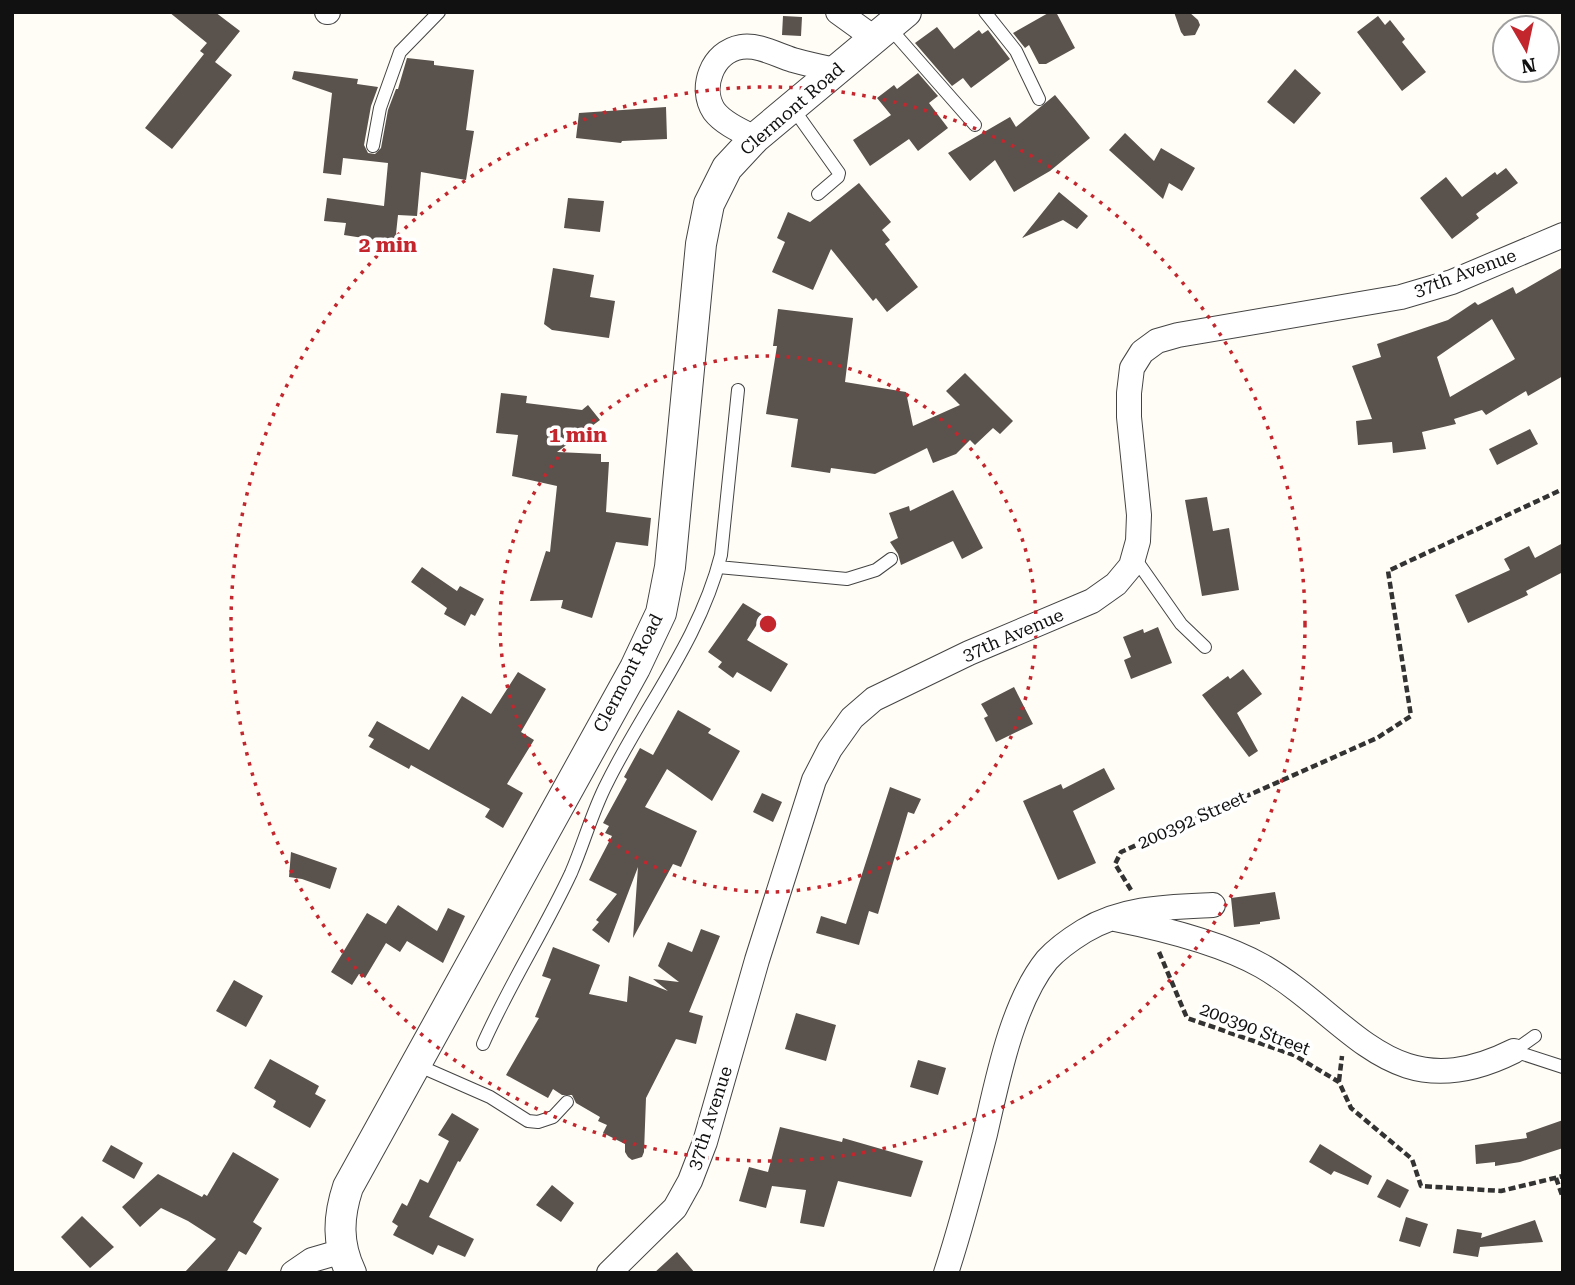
<svg xmlns="http://www.w3.org/2000/svg" width="1575" height="1285" font-family="'Roboto Serif',serif">
	<rect width="100%" height="100%" fill="#fffdf5"/>
	<path fill="#5a524d" fill-rule="evenodd" d="M 169,12 L 215,12 L 240,31 L 215,62 L 232,75 L 172,149 L 145,128 L 204,54 L 200,51 L 207,43 Z
		M 1050,12 L 1056,12 L 1075,48 L 1046,64 L 1039,64 L 1029,45 L 1025,48 L 1013,33 Z
		M 1174,12 L 1189,12 L 1198,20 L 1200,25 L 1195,35 L 1184,36 L 1181,32 Z
		M 783,16 L 802,17 L 801,36 L 782,35 Z
		M 1378,16 L 1385,25 L 1390,20 L 1405,39 L 1402,42 L 1426,72 L 1402,91 L 1357,32 Z
		M 937,27 L 954,49 L 979,30 L 982,34 L 988,30 L 1010,59 L 971,88 L 963,78 L 952,86 L 915,43 Z
		M 407,58 L 434,61 L 434,65 L 474,70 L 466,130 L 474,131 L 466,180 L 421,172 L 417,216 L 398,215 L 395,243 L 344,235 L 346,223 L 324,221 L 327,198 L 384,206 L 388,163 L 343,158 L 341,175 L 323,173 L 332,93 L 292,79 L 294,71 L 358,79 L 357,84 L 378,87 L 371,106 L 364,145 L 368,153 L 375,154 L 381,148 L 388,110 L 396,89 L 398,89 Z
		M 1295,69 L 1321,93 L 1294,124 L 1267,102 Z
		M 918,73 L 938,96 L 929,103 L 948,128 L 918,151 L 909,139 L 870,166 L 853,140 L 891,115 L 877,98 L 894,85 L 897,89 Z
		M 1055,95 L 1090,138 L 1050,171 L 1014,192 L 995,160 L 970,181 L 948,153 L 1010,117 L 1016,127 Z
		M 666,107 L 667,139 L 622,141 L 621,143 L 576,138 L 579,113 Z
		M 1125,133 L 1154,161 L 1161,148 L 1195,168 L 1182,191 L 1169,183 L 1163,199 L 1109,150 Z
		M 1506,168 L 1518,183 L 1476,214 L 1479,218 L 1452,239 L 1420,198 L 1446,177 L 1462,197 L 1495,172 L 1497,175 Z
		M 859,183 L 891,222 L 882,230 L 890,240 L 885,244 L 918,287 L 887,312 L 876,298 L 873,301 L 831,249 L 813,290 L 772,272 L 785,242 L 777,238 L 788,212 L 810,222 Z
		M 1059,192 L 1088,216 L 1077,229 L 1063,220 L 1022,238 Z
		M 568,198 L 604,201 L 600,232 L 564,228 Z
		M 1563,267 L 1563,376 L 1528,396 L 1526,391 L 1486,415 L 1482,410 L 1454,419 L 1456,424 L 1422,432 L 1426,449 L 1393,453 L 1392,442 L 1358,445 L 1356,421 L 1372,419 L 1352,366 L 1381,357 L 1377,344 L 1448,320 L 1475,302 L 1478,305 L 1513,287 L 1516,294 ZM 1492,319 L 1515,359 L 1450,397 L 1437,357 Z
		M 553,268 L 594,275 L 590,297 L 615,301 L 609,338 L 552,330 L 544,324 Z
		M 778,309 L 853,318 L 845,382 L 906,392 L 913,426 L 960,405 L 946,391 L 965,373 L 1013,421 L 1000,434 L 993,428 L 975,445 L 970,440 L 956,454 L 933,463 L 927,448 L 875,474 L 831,468 L 830,473 L 791,467 L 798,419 L 766,414 L 777,346 L 773,346 Z
		M 501,393 L 527,396 L 526,403 L 582,410 L 588,405 L 600,420 L 557,452 L 601,454 L 601,462 L 609,462 L 606,512 L 651,518 L 648,546 L 616,542 L 592,618 L 561,608 L 563,600 L 530,601 L 546,551 L 550,552 L 557,486 L 512,476 L 518,435 L 496,433 Z
		M 1530,429 L 1538,444 L 1497,465 L 1489,449 Z
		M 953,490 L 983,548 L 962,559 L 953,541 L 901,565 L 898,554 L 890,542 L 898,538 L 889,513 L 909,506 L 910,511 Z
		M 1207,497 L 1213,531 L 1229,528 L 1239,590 L 1202,596 L 1185,500 Z
		M 1563,543 L 1563,572 L 1526,591 L 1528,595 L 1468,623 L 1455,595 L 1510,570 L 1504,559 L 1529,546 L 1535,558 Z
		M 422,567 L 457,591 L 460,586 L 484,599 L 475,616 L 471,614 L 465,626 L 444,614 L 447,608 L 411,582 Z
		M 743,603 L 763,615 L 747,640 L 788,664 L 771,692 L 737,672 L 733,678 L 718,667 L 722,662 L 708,652 Z
		M 1158,627 L 1172,663 L 1131,679 L 1124,660 L 1131,657 L 1123,637 L 1143,629 L 1144,633 Z
		M 1243,669 L 1262,694 L 1237,713 L 1258,751 L 1249,757 L 1202,695 L 1228,676 L 1230,679 Z
		M 518,672 L 546,689 L 521,732 L 534,740 L 507,784 L 523,793 L 503,828 L 485,817 L 490,809 L 411,765 L 409,769 L 369,747 L 374,739 L 368,736 L 377,721 L 429,750 L 462,696 L 491,714 Z
		M 1014,687 L 1033,724 L 996,742 L 984,718 L 988,716 L 981,704 Z
		M 678,710 L 711,729 L 708,733 L 740,751 L 712,801 L 667,769 L 645,807 L 697,831 L 681,867 L 673,864 L 633,938 L 638,867 L 609,943 L 592,930 L 599,922 L 596,920 L 617,894 L 589,880 L 612,836 L 605,833 L 609,826 L 603,823 L 627,779 L 624,777 L 640,748 L 653,755 Z
		M 1104,768 L 1115,789 L 1073,811 L 1096,863 L 1058,880 L 1023,801 L 1061,784 L 1063,789 Z
		M 890,787 L 921,799 L 914,814 L 908,812 L 878,914 L 869,911 L 859,945 L 816,933 L 821,916 L 846,924 Z
		M 762,793 L 782,802 L 773,822 L 753,812 Z
		M 291,852 L 337,868 L 330,889 L 302,879 L 289,877 Z
		M 1275,892 L 1280,919 L 1260,922 L 1260,924 L 1234,927 L 1231,898 Z
		M 398,905 L 437,931 L 448,908 L 465,916 L 443,963 L 407,941 L 400,952 L 386,943 L 365,978 L 359,974 L 352,985 L 331,972 L 367,913 L 386,924 Z
		M 701,929 L 720,936 L 689,1012 L 703,1016 L 696,1044 L 676,1039 L 646,1098 L 644,1152 L 642,1157 L 632,1160 L 628,1157 L 625,1152 L 625,1144 L 603,1133 L 607,1125 L 598,1121 L 600,1117 L 576,1103 L 572,1095 L 562,1095 L 553,1089 L 548,1098 L 506,1075 L 539,1018 L 535,1017 L 551,979 L 542,976 L 553,947 L 600,965 L 589,994 L 627,1002 L 629,976 L 668,991 L 653,979 L 679,982 L 658,966 L 668,942 L 692,952 Z
		M 234,980 L 263,996 L 246,1027 L 216,1011 Z
		M 796,1013 L 836,1025 L 826,1061 L 785,1049 Z
		M 270,1059 L 319,1086 L 315,1094 L 326,1100 L 310,1128 L 273,1107 L 276,1101 L 254,1088 Z
		M 918,1060 L 946,1068 L 938,1095 L 910,1087 Z
		M 452,1113 L 479,1129 L 460,1162 L 458,1161 L 429,1217 L 474,1239 L 465,1257 L 438,1245 L 433,1255 L 393,1235 L 398,1226 L 392,1222 L 402,1203 L 407,1206 L 420,1179 L 428,1183 L 449,1141 L 438,1135 Z
		M 1563,1120 L 1563,1148 L 1520,1162 L 1495,1166 L 1495,1162 L 1476,1164 L 1475,1145 L 1527,1138 L 1526,1133 Z
		M 780,1127 L 842,1142 L 843,1138 L 923,1161 L 911,1197 L 838,1181 L 824,1227 L 800,1223 L 806,1190 L 772,1186 L 766,1208 L 739,1201 L 749,1167 L 768,1172 Z
		M 1320,1144 L 1372,1176 L 1368,1185 L 1334,1171 L 1331,1175 L 1309,1162 Z
		M 111,1145 L 143,1163 L 134,1179 L 102,1161 Z
		M 233,1152 L 279,1179 L 253,1222 L 262,1228 L 246,1255 L 239,1251 L 226,1273 L 184,1273 L 216,1239 L 188,1221 L 161,1208 L 140,1227 L 122,1207 L 158,1174 L 202,1197 L 204,1194 L 207,1196 Z
		M 1387,1179 L 1409,1190 L 1400,1208 L 1377,1197 Z
		M 552,1185 L 574,1203 L 561,1222 L 536,1205 Z
		M 82,1216 L 114,1247 L 90,1268 L 61,1237 Z
		M 1406,1217 L 1428,1224 L 1420,1247 L 1399,1241 Z
		M 1535,1220 L 1543,1242 L 1480,1247 L 1478,1257 L 1453,1253 L 1457,1229 L 1482,1233 L 1481,1238 Z
		M 677,1252 L 695,1273 L 654,1273 Z"/>
	<g fill="none" stroke-linecap="round" stroke-linejoin="round">
		<g stroke="#444" stroke-width="14">
			<path id="service" d="M 985,12 L 1016,51 L 1039,99
				M 888,26 L 975,125
				M 792,107 L 839,173 L 838,177 L 818,194
				M 373,146 L 380,108 L 400,52 L 439,12
				M 1134,557 L 1181,624 L 1205,647
				M 718,567 L 847,579 L 876,570 L 891,559
				M 483,1044 C 509,985 544,931 571,873 C 584,843 592,812 607,783 C 645,706 700,639 721,555 L 738,390
				M 1514,1051 L 1563,1067
				M 1514,1051 L 1535,1036
				M 417,1065 L 490,1097 L 528,1121 L 538,1122 L 553,1117 L 567,1102"/>
		</g>
		<g stroke="#444" stroke-width="26">
			<path id="minor" d="M 327,12 L 328,12
				M 838,12 L 874,38
				M 755,138 C 741,131 723,123 714,111 C 699,88 712,52 741,47 C 758,44 777,55 793,60 C 807,64 821,67 835,70
				M 1115,919 C 1160,928 1223,944 1262,966 C 1353,1019 1392,1112 1514,1051
				M 293,1273 L 312,1260 L 343,1251
				M 609,1273 L 675,1208 L 690,1181 L 705,1142 L 757,960 L 814,780 L 830,749 L 852,718 L 874,699 L 969,653 L 1092,601 L 1116,584 L 1131,566 L 1138,541 L 1139,515 L 1129,417 L 1129,393 L 1132,368 L 1142,352 L 1157,341 L 1178,335 L 1401,297 L 1452,282 L 1563,235
				M 946,1273 C 961,1227 973,1181 985,1134 C 997,1082 1012,1003 1047,960 C 1057,949 1071,939 1084,931 C 1123,907 1169,907 1213,905"/>
		</g>
		<g stroke="#444" stroke-width="32">
			<path id="tertiary" d="M 351,1273 C 337,1244 338,1217 348,1187 L 635,668 L 661,613 L 670,567 L 701,244 L 709,204 L 727,168 L 755,138 L 906,12"/>
		</g>
		<path stroke="#333" stroke-width="4.5" stroke-dasharray="7 3.5" stroke-linecap="butt" d="M 1131,890 L 1115,864 L 1121,852 L 1377,738 L 1411,716 L 1388,571 L 1563,489
			M 1159,952 L 1187,1018 L 1294,1055 L 1339,1082 L 1351,1108 L 1412,1159 L 1421,1186 L 1501,1191 L 1563,1176
			M 1339,1081 L 1342,1056
			M 1556,1178 L 1563,1198"/>
		<use href="#service" stroke="#fff" stroke-width="12"/>
		<use href="#minor" stroke="#fff" stroke-width="24"/>
		<use href="#tertiary" stroke="#fff" stroke-width="30"/>
	</g>
	<g fill="none" stroke="#c4262e" stroke-width="3.5" stroke-dasharray="3.5 7">
		<circle cx="768" cy="624" r="268"/>
		<circle cx="768" cy="624" r="537"/>
	</g>
	<g text-anchor="middle" stroke-width="7" stroke-linejoin="round" paint-order="stroke">
		<g font-size="18" fill="#111" stroke="#fff">
			<text transform="translate(792 109) rotate(-41)" y="6">Clermont Road</text>
			<text transform="translate(1465 273) rotate(-20)" y="6">37th Avenue</text>
			<text transform="translate(1013 635) rotate(-23)" y="6">37th Avenue</text>
			<text transform="translate(628 673) rotate(-63)" y="6">Clermont Road</text>
			<text transform="translate(1192 820) rotate(-24)" y="6">200392 Street</text>
			<text transform="translate(1255 1029) rotate(21)" y="6">200390 Street</text>
			<text transform="translate(710 1118) rotate(-72)" y="6">37th Avenue</text>
		</g>
	</g>
	<circle cx="768" cy="624" r="10" fill="#c4262e" stroke="#fff" stroke-width="3.5"/>
	<g font-size="21" text-anchor="middle" font-weight="bold" fill="#c4262e" stroke="#fff" stroke-width="7" stroke-linejoin="round" paint-order="stroke">
		<text x="388" y="252">2 min</text>
		<text x="578" y="442">1 min</text>
	</g>
	<rect width="1575" height="1285" fill="none" stroke="#111111" stroke-width="28"/>
	<g transform="translate(1526 49) rotate(171)"><circle r="33" fill="#ffffff" stroke="#a0a0a0" stroke-width="2"/>
	<path d="M0-5L12 26L0 18L-12 26Z" fill="#c4262e"/>
	<text y="-10" font-size="19" font-weight="bold" text-anchor="middle" fill="#111111">N</text>
	</g>
</svg>
